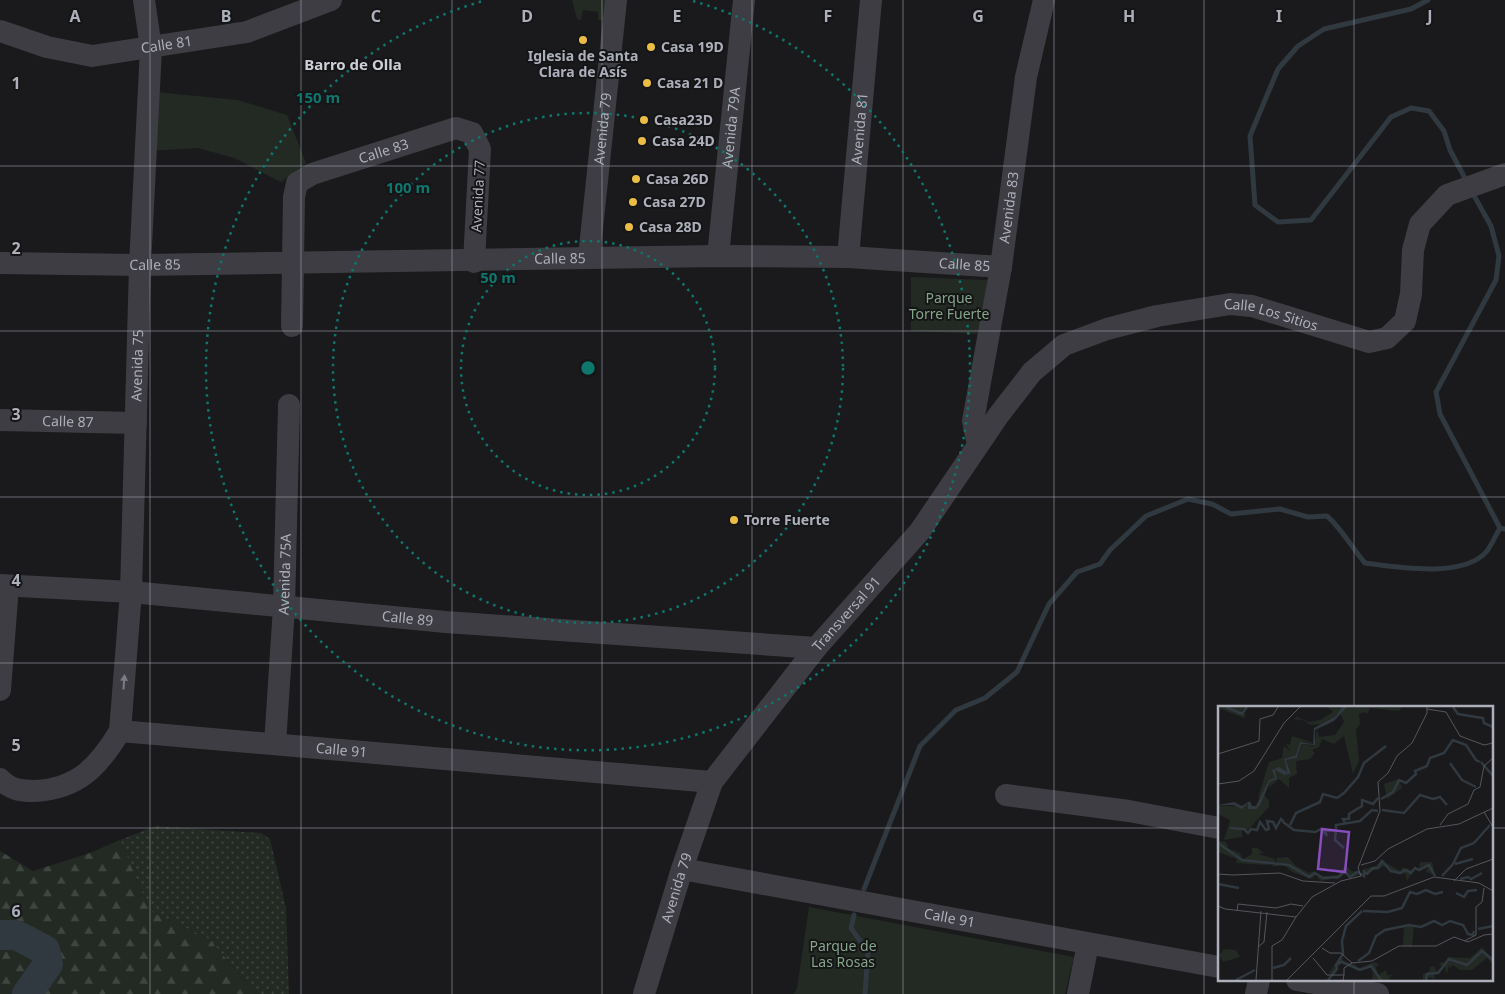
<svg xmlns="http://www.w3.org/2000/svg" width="1505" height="994" font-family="'Noto Sans',sans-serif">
	<defs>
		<pattern id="grass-dots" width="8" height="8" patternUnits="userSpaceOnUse" patternTransform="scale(1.25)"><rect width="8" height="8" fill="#222a23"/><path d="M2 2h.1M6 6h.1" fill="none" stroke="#3f4641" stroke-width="1.8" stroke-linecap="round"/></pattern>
		<pattern id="forest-firs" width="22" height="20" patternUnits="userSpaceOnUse" patternTransform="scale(1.25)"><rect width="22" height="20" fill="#222a23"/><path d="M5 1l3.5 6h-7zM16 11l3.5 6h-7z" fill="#3f4641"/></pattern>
	</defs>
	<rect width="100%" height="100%" fill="#1a1a1c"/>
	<path fill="url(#grass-dots)" d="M 155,826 L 261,833 L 270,839 L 286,908 L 289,994 L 256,994 L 209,939 L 150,911 L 120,840 Z"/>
	<path fill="url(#forest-firs)" d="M 120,840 L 150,911 L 209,939 L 256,994 L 0,994 L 0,851 L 33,871 L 90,853 Z"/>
	<path fill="#222a23" d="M 572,0 L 608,0 L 607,21 L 598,20 L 598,12 L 583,10 L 581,20 L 577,19 Z
		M 145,91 L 238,100 L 287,115 L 306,163 L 281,182 L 234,158 L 198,148 L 149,151 Z
		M 911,277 L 987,280 L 981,334 L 911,331 Z
		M 809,907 L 1074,957 L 1065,994 L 794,994 L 797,988 Z"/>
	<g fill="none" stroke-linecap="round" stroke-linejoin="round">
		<path stroke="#303840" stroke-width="5" d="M 1428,0 L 1411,9 L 1324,29 L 1298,46 L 1278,69 L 1250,136 L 1255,205 L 1278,222 L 1311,220 L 1391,117 L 1411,108 L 1429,111 L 1444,131 L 1450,150 L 1467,182
			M 1472,192 L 1491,226 L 1499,256 L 1496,280 L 1436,392 L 1440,414 L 1500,528 L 1505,529
			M 864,889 L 920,746 L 956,710 L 985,698 L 1017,672 L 1049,604 L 1077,572 L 1100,564 L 1110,550 L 1146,516 L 1188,499 L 1212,504 L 1231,514 L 1280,509 L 1308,517 L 1327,516 C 1342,529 1352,548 1365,563 C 1396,567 1464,579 1487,551 C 1492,544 1496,535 1500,528
			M 854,915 L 851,928 L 868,952 L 865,994"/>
		<path stroke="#303840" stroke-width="30" d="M 0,935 L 16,935 L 45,950 L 48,964 L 27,994"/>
		<g stroke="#3d3d43" stroke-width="22">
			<path id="s1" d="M 0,31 L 47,47 L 92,56 L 247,32 L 331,0"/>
			<path id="s2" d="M 718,256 L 744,0"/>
			<path id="s3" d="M 589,257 L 616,0"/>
			<path id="s4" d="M 848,257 L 871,0"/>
			<path id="s5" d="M 0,263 L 140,265 L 718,256 L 848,257 L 1001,267"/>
			<path id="s6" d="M 292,326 L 294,197 L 297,183 L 312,174 L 456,128 L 472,133 L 480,149 L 474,262"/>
			<path id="s7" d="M 0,420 L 136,423"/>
			<path id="s8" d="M 978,445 L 973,421 L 1001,267 L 1026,77 L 1044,0"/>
			<path id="s9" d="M 0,585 L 131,592 L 446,622 L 816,648"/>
			<path d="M 0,690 L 8,586"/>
			<path id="s10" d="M 120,731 L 131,592 L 140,265 L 151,48 L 144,0"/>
			<path id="s11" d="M 275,744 L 284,607 L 289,405"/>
			<path id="s12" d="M 0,779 C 11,790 20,791 35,791 C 78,789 99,766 120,731 L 712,782"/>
			<path d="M 1006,795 L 1129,811 L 1219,828"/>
			<path id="s13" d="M 682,869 L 1219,967"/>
			<path d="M 1297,980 L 1378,994"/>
			<path id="s14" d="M 644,994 L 682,869 L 712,782 L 816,648 L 920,531 L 998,416 L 1032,372 L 1064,345 L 1107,329 L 1157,316 L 1230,304 L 1252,306 L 1369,342 L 1387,338 L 1405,321 L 1411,294 L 1413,250 L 1420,224 L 1447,195 L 1505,174"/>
			<path d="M 1078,994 L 1088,944"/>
			<path d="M 1256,994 L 1259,980"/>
		</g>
	</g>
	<defs><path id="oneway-solid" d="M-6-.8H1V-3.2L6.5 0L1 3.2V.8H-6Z" transform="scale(1.25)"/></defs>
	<use fill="#7b7c85" href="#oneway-solid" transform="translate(124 682) rotate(-86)"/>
	<path fill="none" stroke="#adb0bb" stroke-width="1" stroke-opacity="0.55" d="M 150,0 L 150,994M 301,0 L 301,994M 452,0 L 452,994M 602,0 L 602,994M 752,0 L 752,994M 903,0 L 903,994M 1054,0 L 1054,994M 1204,0 L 1204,994M 1354,0 L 1354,708M 0,166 L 1505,166M 0,331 L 1505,331M 0,497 L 1505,497M 0,663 L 1505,663M 0,828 L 1219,828M 1491,828 L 1505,828M 1354,980 L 1354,994"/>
	<g fill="none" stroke="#0f766e" stroke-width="2.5" stroke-dasharray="2.5 5">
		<circle cx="588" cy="368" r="127"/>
		<circle cx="588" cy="368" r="255"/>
		<path d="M693 1A382 382 0 1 1 483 1"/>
	</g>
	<g fill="#eabd43" stroke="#151517" stroke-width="2">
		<circle cx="583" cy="40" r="5"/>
		<circle cx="651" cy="47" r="5"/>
		<circle cx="647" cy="83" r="5"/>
		<circle cx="644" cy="120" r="5"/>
		<circle cx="642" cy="141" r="5"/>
		<circle cx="636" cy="179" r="5"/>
		<circle cx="633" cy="202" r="5"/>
		<circle cx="629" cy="227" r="5"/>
		<circle cx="734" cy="520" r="5"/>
	</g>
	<g text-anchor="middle" stroke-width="4" stroke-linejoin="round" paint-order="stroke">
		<g font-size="14" fill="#adb0bb" stroke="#151517">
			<text dy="5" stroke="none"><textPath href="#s1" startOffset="171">Calle 81</textPath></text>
			<text dy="5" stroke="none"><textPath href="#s3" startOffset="129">Avenida 79</textPath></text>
			<text dy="5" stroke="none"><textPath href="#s2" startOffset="129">Avenida 79A</textPath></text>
			<text dy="5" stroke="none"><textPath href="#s4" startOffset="129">Avenida 81</textPath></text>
			<text dy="5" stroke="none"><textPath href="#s6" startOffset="236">Calle 83</textPath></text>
			<text transform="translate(478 196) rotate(-87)" y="5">Avenida 77</text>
			<text dy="5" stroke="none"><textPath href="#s8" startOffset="241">Avenida 83</textPath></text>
			<text dy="5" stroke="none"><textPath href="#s5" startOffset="560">Calle 85</textPath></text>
			<text dy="5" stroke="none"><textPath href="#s5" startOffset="155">Calle 85</textPath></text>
			<text dy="5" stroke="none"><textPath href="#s5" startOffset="965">Calle 85</textPath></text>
			<text dy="5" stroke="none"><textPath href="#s14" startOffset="999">Calle Los Sitios</textPath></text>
			<text dy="5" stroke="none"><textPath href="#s10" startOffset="366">Avenida 75</textPath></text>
			<text dy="5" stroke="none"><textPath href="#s7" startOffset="68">Calle 87</textPath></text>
			<text dy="5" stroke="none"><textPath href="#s11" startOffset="170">Avenida 75A</textPath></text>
			<text dy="5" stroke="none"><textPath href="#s14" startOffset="438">Transversal 91</textPath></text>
			<text dy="5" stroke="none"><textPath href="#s9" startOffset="409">Calle 89</textPath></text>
			<text dy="5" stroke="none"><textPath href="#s12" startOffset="370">Calle 91</textPath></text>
			<text dy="5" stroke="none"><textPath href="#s14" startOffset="111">Avenida 79</textPath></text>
			<text dy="5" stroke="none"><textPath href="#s13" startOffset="272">Calle 91</textPath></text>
		</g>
		<g font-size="14" font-weight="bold" fill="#adb0bb" stroke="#151517" text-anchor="start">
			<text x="661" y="52">Casa 19D</text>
			<text x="583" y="61" text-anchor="middle">Iglesia de Santa<tspan x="583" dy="16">Clara de Asís</tspan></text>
			<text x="657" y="88">Casa 21 D</text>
			<text x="654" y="125">Casa23D</text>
			<text x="652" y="146">Casa 24D</text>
			<text x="646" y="184">Casa 26D</text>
			<text x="643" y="207">Casa 27D</text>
			<text x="639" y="232">Casa 28D</text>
			<text x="744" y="525">Torre Fuerte</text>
		</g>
		<g font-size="14" fill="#85a589" stroke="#151517">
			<text x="949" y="303">Parque<tspan x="949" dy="16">Torre Fuerte</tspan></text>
			<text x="843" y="951">Parque de<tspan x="843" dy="16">Las Rosas</tspan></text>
		</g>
		<g font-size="15" font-weight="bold" fill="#ced0d7" stroke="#151517">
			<text x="353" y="70">Barro de Olla</text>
		</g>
	</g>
	<g transform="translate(1218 706)">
		<rect width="275" height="275" fill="#1a1a1c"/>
		<path d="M 3,1 L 30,1 L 24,4 L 28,9 L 26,12 L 3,3 L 0,10 ZM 109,1 L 125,1 L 118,10 L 96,22 L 102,18 L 92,19 L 85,14 L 75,13 L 79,11 L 91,16 L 102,14 L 115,6 ZM 129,1 L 184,1 L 181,5 L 152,2 L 149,9 L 148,6 L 141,8 L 142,18 L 138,24 L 141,55 L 135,68 L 126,30 L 116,38 L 104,33 L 101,41 L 94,44 L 97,47 L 92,53 L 78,55 L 79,68 L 71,72 L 71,82 L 61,73 L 51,82 L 52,76 L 59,73 L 57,64 L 66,69 L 73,68 L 68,54 L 80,51 L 83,38 L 96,40 L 99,23 L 101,31 L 117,29 L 126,16 L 122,7 ZM 74,30 L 96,37 L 84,36 L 78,49 L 66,53 L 69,66 L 56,62 L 57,72 L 50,76 L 43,93 L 40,92 L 51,56 L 64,52 L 66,40 L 72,45 L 68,38 L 72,39 ZM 181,73 L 184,82 L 169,93 L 166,78 ZM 45,87 L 51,95 L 51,101 L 30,124 L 24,125 L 24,131 L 6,134 L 12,114 L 0,108 L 0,99 L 23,101 L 30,96 L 30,103 L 40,99 ZM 0,135 L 8,136 L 11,143 L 19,145 L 17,147 L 21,146 L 25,153 L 34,148 L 34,142 L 39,142 L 46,147 L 40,148 L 57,153 L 57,157 L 48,159 L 18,157 L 19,153 L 0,146 ZM 70,151 L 78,160 L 91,167 L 97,165 L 98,169 L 94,173 L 74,166 L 66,159 L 52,161 L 59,157 L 58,152 ZM 163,154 L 182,165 L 185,161 L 192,164 L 201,162 L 202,156 L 214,156 L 217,169 L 208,166 L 210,160 L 202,165 L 196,163 L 189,175 L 187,167 L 181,169 L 180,165 L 172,165 L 167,160 L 144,169 L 145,163 L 158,160 ZM 128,158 L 133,165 L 141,166 L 139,170 L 132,171 L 128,167 L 117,175 L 118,172 L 103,175 L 99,171 L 120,169 ZM 264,241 L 275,254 L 275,259 L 269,252 L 254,264 L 242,264 L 235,259 L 232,262 L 231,259 L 229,268 L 226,259 L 220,268 L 216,268 L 217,274 L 212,271 L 205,274 L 205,268 L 211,266 L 212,261 L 216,260 L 219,266 L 224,261 L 221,257 L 227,256 L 230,251 L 252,252 ZM 123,249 L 126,256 L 138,259 L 140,263 L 156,256 L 161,258 L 158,261 L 160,269 L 168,264 L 169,269 L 173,269 L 177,265 L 170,274 L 154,274 L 155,262 L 148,260 L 140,265 L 124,256 L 114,268 L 111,267 Z" fill="#222a23"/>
		<path d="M 186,220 L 196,220 L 194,241 L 185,240 Z" fill="#222a23"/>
		<path d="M 6,243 L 18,244 L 22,251 L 5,256 L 1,249 Z" fill="#222a23"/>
		<path d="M 124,1 L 129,1 L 116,15 L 97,24 L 97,39 L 83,38 L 79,52 L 68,54 L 73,68 L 66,69 L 57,64 L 59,73 L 52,76 L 42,99 L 38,103 L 30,103 L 30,97 L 24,103 L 15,99 L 0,99 L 16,96 L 24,100 L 32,95 L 34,100 L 38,100 L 51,74 L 57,72 L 54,64 L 61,61 L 69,66 L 66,53 L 78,49 L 82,36 L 95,38 L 96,22 L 118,10 Z" fill="#303840"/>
		<path fill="none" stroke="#303840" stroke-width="2.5" d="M 8,1 L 24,8 L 29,1M 235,1 L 240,8 L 265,12 L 266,17 L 275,21M 263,56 L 275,70M 232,57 L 244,74 L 258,81M 163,93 L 175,86 L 181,74 L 188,77 L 198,68 L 197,65 L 209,60 L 212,52 L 226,47 L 235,34 L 248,39 L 258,54 L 262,56M 164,104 L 186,107 L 202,89 L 215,93 L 222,91 L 229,99M 65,116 L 76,124 L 97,126 L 103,123 L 109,130 L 107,125 L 118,124 L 118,119 L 142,115 L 154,104 L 160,105M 127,117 L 125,113 L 131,113 L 131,108 L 144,100 L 144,94 L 155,98 L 160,92M 72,119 L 78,107 L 102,96 L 105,88 L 119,92 L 126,87 L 140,71 L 146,57 L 168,40M 12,122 L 26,123 L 30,127 L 33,123 L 39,124 L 42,116 L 48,124 L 51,123 L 49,115 L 55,116 L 58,122 L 63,113 L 66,116M 118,124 L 117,134 L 126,142M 0,137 L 24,154 L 71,159 L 91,171 L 97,167 L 105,172 L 121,171 L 126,165 L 132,171 L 139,166 L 146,170 L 146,166 L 149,168 L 155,162 L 160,162 L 164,155 L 173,165 L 182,167 L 188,164 L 193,167 L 197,162 L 201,164 L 211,159 L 217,170M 237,158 L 255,153M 224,170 L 235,158 L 243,142 L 256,137 L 272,119M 242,173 L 250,171 L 253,173 L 264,167M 0,178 L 21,182M 238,187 L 246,191 L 250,185 L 259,184M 145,205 L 170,206 L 184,202 L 192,186 L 199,188 L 208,184 L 217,188 L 225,186M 260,223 L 275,220M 140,255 L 151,247 L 158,230 L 167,224 L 191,219 L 203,221 L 216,215 L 224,219 L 232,215 L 245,219 L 250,228 L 255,229 L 256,225M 118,259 L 125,248 L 124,235 L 128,220 L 144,205M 55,262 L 66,259 L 73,252M 18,274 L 37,264M 110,274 L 119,263 L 118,259 L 124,256 L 142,264 L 153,260 L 163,274M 208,274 L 209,268 L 220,267 L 231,253 L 249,259 L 264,245 L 275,254"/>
		<path fill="none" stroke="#55565c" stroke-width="1" d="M 209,3 L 228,6 L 242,30 L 266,39 L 275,37M 0,48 L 41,35 L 42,13 L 55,9 L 60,1M 0,78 L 21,75 L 36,65 L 66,17 L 82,1M 262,81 L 266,60 L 275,52M 266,106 L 275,121M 222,119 L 230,108 L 250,98 L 256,84 L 262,81M 143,159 L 157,155 L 170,143 L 209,123 L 241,118 L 275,102M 0,168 L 15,169M 15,169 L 62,167 L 85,175 L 117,177M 236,175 L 248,163 L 275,153M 0,200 L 7,203 L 78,211 L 94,191 L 123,175 L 143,170 L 140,162 L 162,105 L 160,76 L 170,67 L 179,50 L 194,37 L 209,7 L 209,1M 19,205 L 20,198 L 58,202 L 73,198 L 85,200M 246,235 L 258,229 L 258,201 L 264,196 L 266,182M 40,241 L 46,236 L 49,206M 104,242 L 112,247 L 123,247 L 134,257M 95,252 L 109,269 L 126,269 L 125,274M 134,257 L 154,255 L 181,240 L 218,240 L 236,231 L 250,236 L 266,229 L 275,228M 126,269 L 126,262 L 134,257M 38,274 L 43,205M 54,274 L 54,240 L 64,234 L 78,211M 69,274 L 153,190 L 166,190 L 216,171 L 261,177 L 275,185"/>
		<path fill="#884dbe" fill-opacity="0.15" stroke="#884dbe" stroke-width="2.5" d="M 104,123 L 131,126 L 127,166 L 100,163 Z"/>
		<rect width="275" height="275" fill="none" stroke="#adb0bb" stroke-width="2.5"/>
	</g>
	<g font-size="16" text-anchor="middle" font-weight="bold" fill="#adb0bb" stroke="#151517" stroke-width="4" stroke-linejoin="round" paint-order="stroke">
		<text x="75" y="22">A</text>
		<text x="226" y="22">B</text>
		<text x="376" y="22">C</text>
		<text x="527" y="22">D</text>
		<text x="677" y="22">E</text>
		<text x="828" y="22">F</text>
		<text x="978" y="22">G</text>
		<text x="1129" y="22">H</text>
		<text x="1279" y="22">I</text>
		<text x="1430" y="22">J</text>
		<text x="16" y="89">1</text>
		<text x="16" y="254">2</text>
		<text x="16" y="420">3</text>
		<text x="16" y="586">4</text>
		<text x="16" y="751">5</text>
		<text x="16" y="917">6</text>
	</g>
	<circle cx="588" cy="368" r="8" fill="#0f766e" stroke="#151517" stroke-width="2.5"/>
	<g font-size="15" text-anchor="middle" font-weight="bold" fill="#0f766e" stroke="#151517" stroke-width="4" stroke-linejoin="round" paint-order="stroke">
		<text x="318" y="103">150 m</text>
		<text x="408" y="193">100 m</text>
		<text x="498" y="283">50 m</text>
	</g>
</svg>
